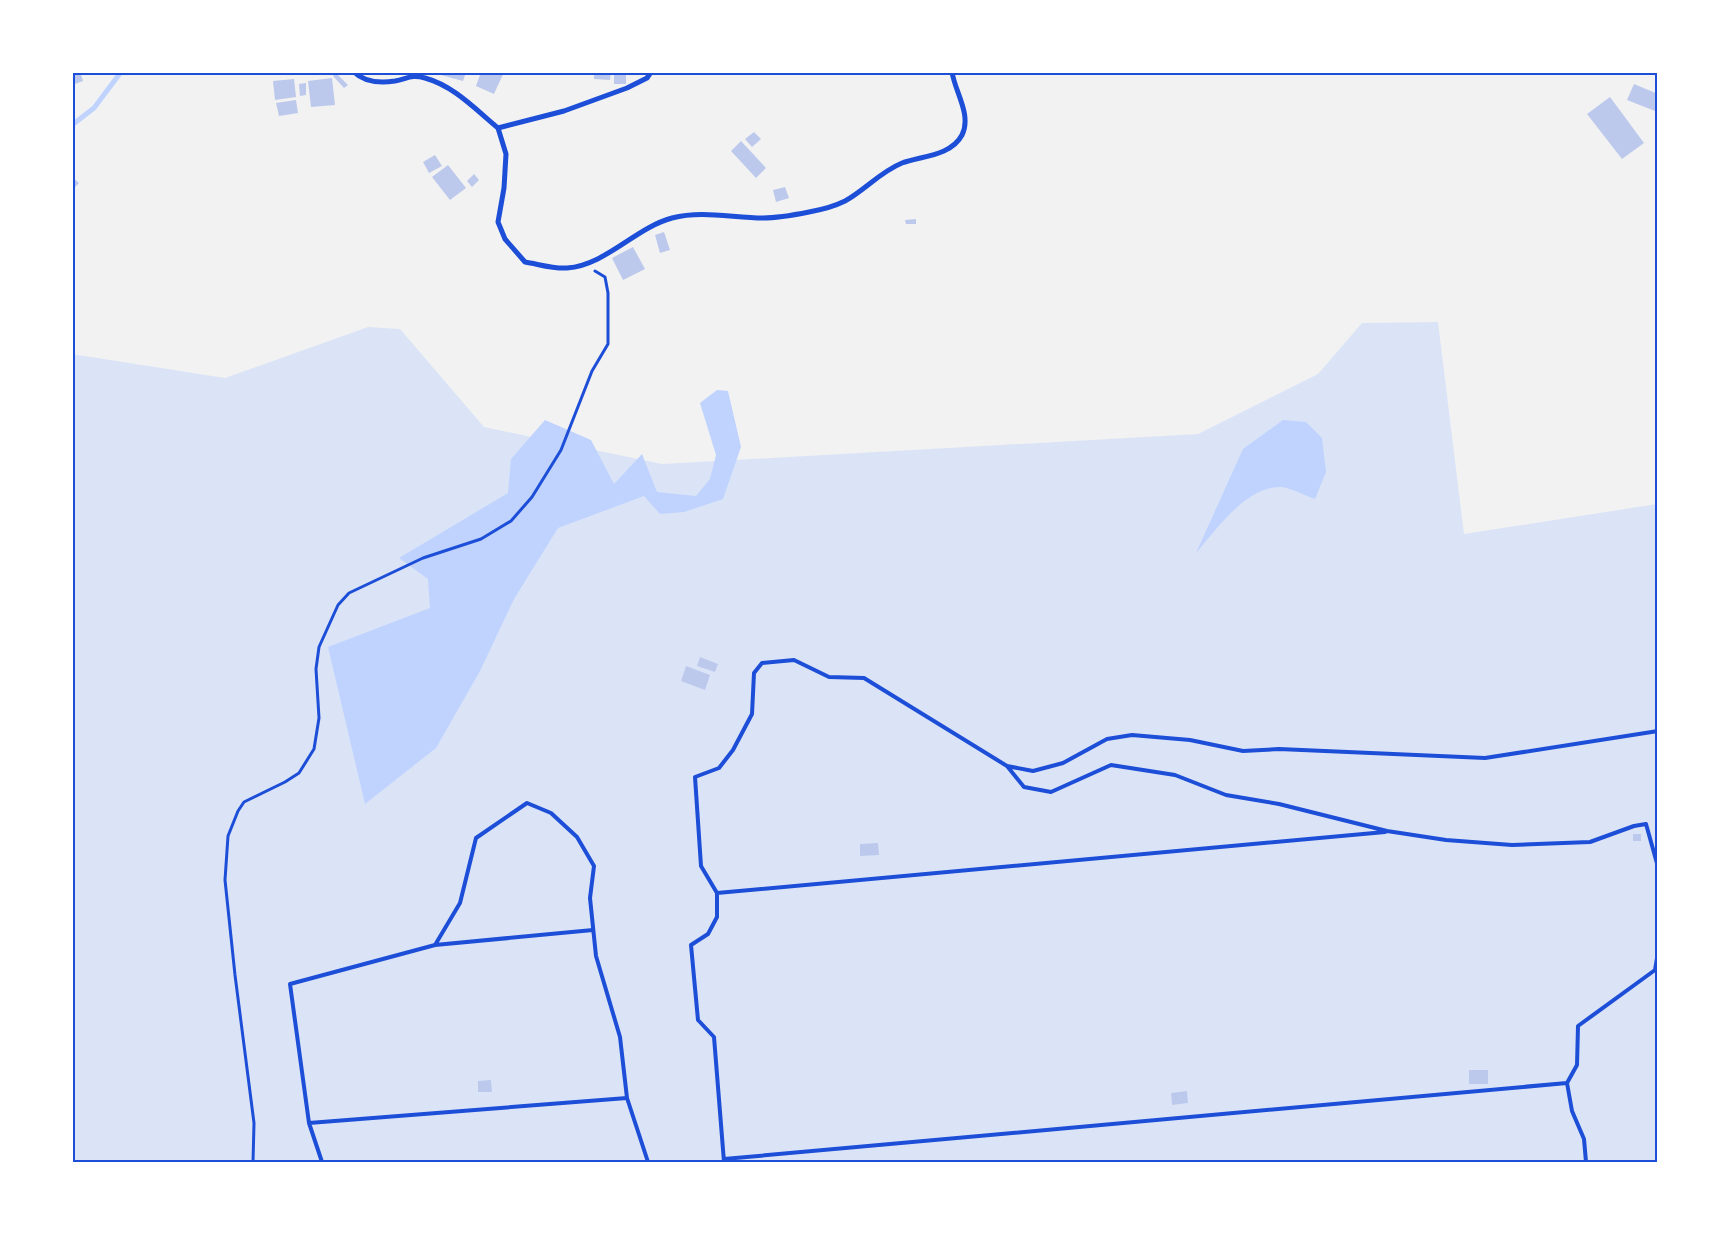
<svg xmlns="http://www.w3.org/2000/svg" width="1730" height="1235" font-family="'Asap Condensed',sans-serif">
	<rect width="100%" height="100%" fill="#f2f2f2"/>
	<path fill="#dbe4f7" d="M 1438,322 L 1464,534 L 1657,504 L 1657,1162 L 73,1162 L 72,354 L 225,378 L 368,327 L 400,329 L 484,427 L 662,464 L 1198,434 L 1318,374 L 1362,323 Z"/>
	<path fill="#bfd3fe" d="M 717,390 L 728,391 L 741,447 L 723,499 L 684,512 L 660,514 L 644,496 L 558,528 L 514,599 L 480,671 L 436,748 L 365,804 L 328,647 L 430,608 L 428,579 L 399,558 L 508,493 L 511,459 L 545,420 L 591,440 L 614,484 L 642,454 L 657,492 L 696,496 L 710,479 L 716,455 L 700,403 Z
		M 1283,420 L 1306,422 L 1322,438 L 1326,472 L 1315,499 C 1306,496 1291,488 1282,487 C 1246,486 1217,529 1196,553 L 1243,449 Z"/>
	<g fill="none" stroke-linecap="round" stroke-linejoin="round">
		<path stroke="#bfd3fe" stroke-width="5" d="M 72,125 L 94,108 L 121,72"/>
	</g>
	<path fill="#bdc9ec" d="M 72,72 L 80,72 L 83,81 L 72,85 Z
		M 442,72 L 466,72 L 463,81 L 441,75 Z
		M 481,72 L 504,72 L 494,94 L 476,86 Z
		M 594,72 L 611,72 L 610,80 L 594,79 Z
		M 614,72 L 626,72 L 626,84 L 614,84 Z
		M 336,73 L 348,85 L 344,88 L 333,76 Z
		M 332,78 L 335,105 L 311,107 L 308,81 Z
		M 294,79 L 296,97 L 275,100 L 273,81 Z
		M 306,83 L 306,95 L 300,96 L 299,84 Z
		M 1634,84 L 1658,94 L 1658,105 L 1655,111 L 1627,100 Z
		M 1610,97 L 1644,143 L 1622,159 L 1587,114 Z
		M 296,100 L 298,113 L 279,116 L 276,103 Z
		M 754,132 L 761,139 L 752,147 L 745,139 Z
		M 741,141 L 766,168 L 756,178 L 731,151 Z
		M 435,155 L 442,166 L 429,173 L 423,162 Z
		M 448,165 L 466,188 L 450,200 L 432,177 Z
		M 474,174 L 479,180 L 472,187 L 467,181 Z
		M 72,177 L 79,183 L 72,190 Z
		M 785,187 L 789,198 L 776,202 L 773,190 Z
		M 916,219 L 916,224 L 906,224 L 905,220 Z
		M 664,232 L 670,250 L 660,253 L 655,235 Z
		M 633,247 L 645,269 L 623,280 L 612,258 Z
		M 700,657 L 718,664 L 715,672 L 697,666 Z
		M 686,666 L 710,675 L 705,690 L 681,681 Z
		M 1633,834 L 1641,834 L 1641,841 L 1633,841 Z
		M 878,843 L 879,855 L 860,856 L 860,844 Z
		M 1469,1070 L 1488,1070 L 1488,1084 L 1469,1084 Z
		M 491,1080 L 492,1092 L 478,1092 L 478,1081 Z
		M 1187,1091 L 1188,1103 L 1172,1105 L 1171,1093 Z"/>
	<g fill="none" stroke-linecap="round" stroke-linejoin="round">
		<path stroke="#1d4ed8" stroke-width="3" d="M 253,1162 L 254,1123 L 235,975 L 225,880 L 228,836 L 238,811 L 244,802 L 285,782 L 299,773 L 314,749 L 319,718 L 316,669 L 319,647 L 338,605 L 349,593 L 423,558 L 481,539 L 511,521 L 532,497 L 561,450 L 592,371 L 608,344 L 608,293 L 605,277 L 595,271"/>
		<path stroke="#1d4ed8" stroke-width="4" d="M 1007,766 L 1024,787 L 1051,792 L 1111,765 L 1175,775 L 1226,795 L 1279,804 L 1387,831 L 1446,840 L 1512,845 L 1590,842 L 1634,826 L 1646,824 L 1658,867
			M 717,893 L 1385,832
			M 435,945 L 593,930
			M 309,1123 L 627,1098
			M 724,1159 L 1567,1083
			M 322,1162 L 309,1123 L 290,984 L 435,945 L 460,903 L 476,838 L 527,803 L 551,813 L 577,837 L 594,866 L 590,898 L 596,956 L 620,1037 L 627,1098 L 648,1162
			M 724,1162 L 714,1037 L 698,1020 L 691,945 L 708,934 L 717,917 L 717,893 L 701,866 L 695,777 L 719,768 L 733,750 L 752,714 L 754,673 L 762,663 L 794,660 L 829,677 L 864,678 L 1007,766 L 1033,771 L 1063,763 L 1107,739 L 1132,735 L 1190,740 L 1243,751 L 1279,749 L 1485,758 L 1658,731
			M 1586,1162 L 1584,1139 L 1572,1111 L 1567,1083 L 1577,1065 L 1578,1026 L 1655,970 L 1658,952"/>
		<path stroke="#1d4ed8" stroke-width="5" d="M 354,72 C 364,82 381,83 395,81 C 407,79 411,74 425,78 C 454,86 475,109 498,128
			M 651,72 L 647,78 L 627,88 L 564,111 L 498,128 L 506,154 L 504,188 L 498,222 L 505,239 L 525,262 C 538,264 553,269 567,268 C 606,265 635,228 672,218 C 702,210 733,218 763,218 C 778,218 794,215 809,212 C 820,210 835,206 845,201 C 865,190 880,172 902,163 C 921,156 951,156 962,135 C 972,115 955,92 952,72"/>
	</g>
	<rect width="1730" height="1235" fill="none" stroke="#ffffff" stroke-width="148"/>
	<rect x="74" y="74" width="1582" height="1087" fill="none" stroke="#1d4ed8" stroke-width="2"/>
</svg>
